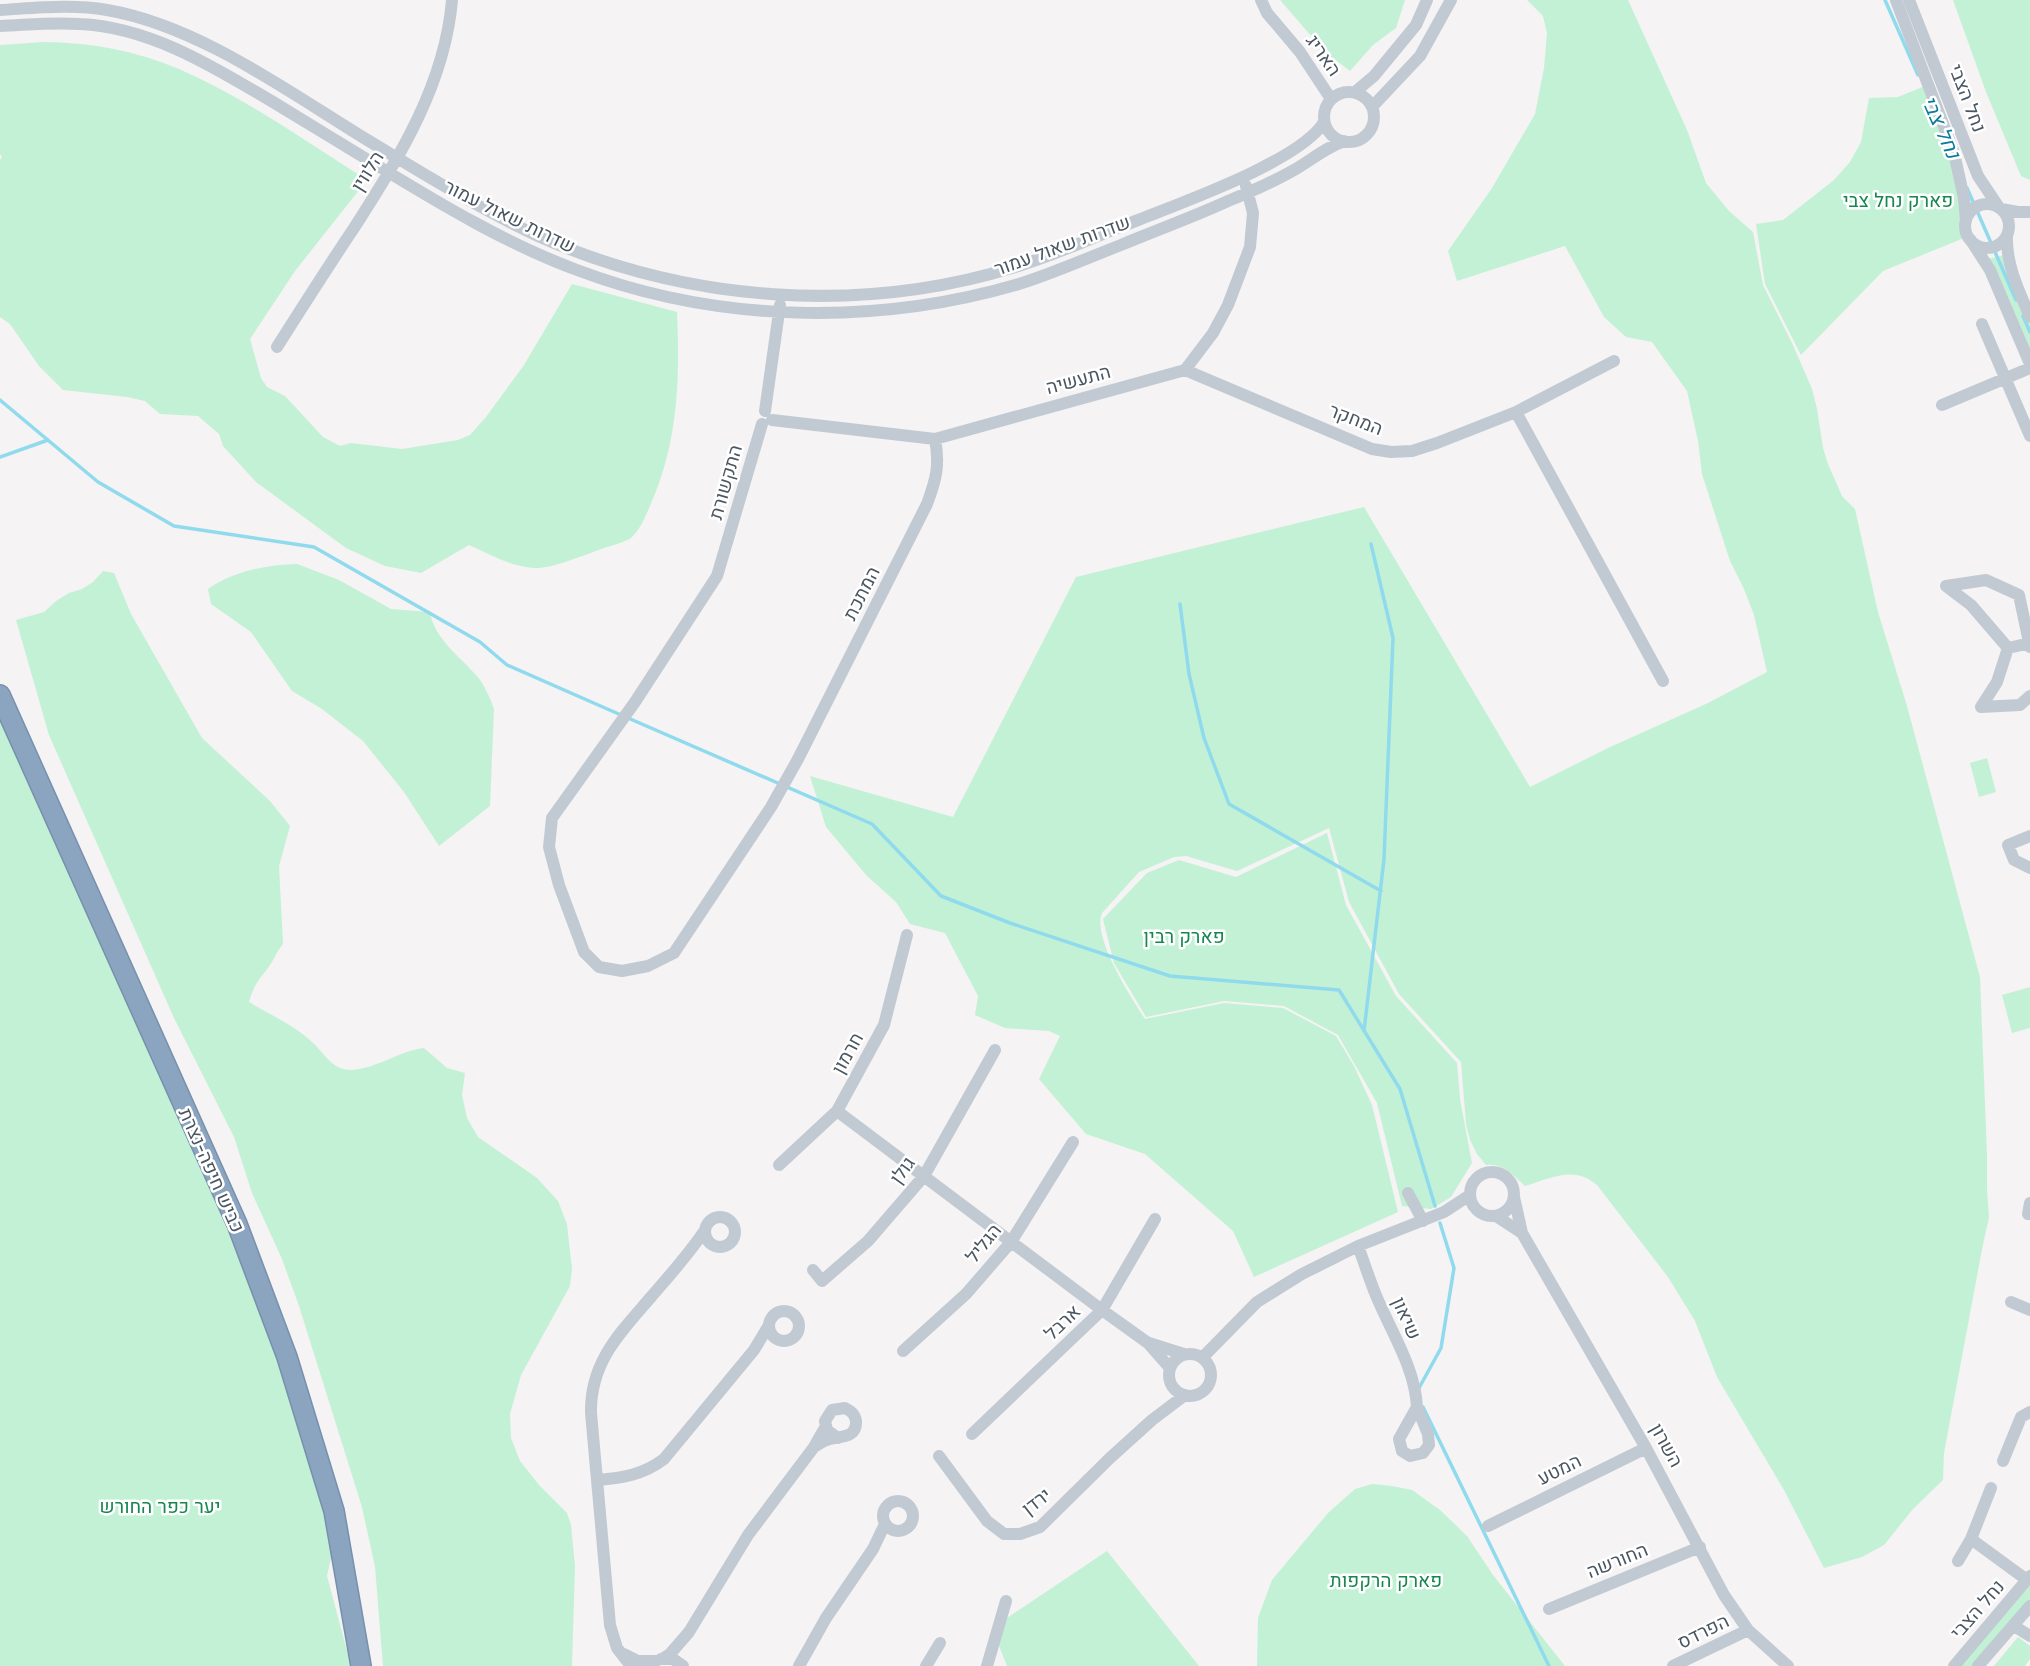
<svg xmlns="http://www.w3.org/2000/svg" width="2030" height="1666" font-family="Inter,Heebo,sans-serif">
	<rect width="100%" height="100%" fill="#f5f3f3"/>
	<path fill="#c3f1d5" d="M 1280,0 L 1405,0 L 1396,28 L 1373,45 L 1350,71 L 1325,52 Z
		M 1527,0 L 1628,0 L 1687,130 L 1706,183 L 1729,211 L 1753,232 L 1763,285 L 1792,343 L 1812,389 L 1817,409 L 1823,448 L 1828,464 L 1842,496 L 1855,509 L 1878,612 L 1907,706 L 1980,977 L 1987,1155 L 1987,1190 L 1989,1218 L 1983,1244 L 1944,1453 L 1943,1480 L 1913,1509 L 1884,1545 L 1862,1557 L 1824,1568 L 1784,1490 L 1717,1377 L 1695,1321 L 1668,1277 L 1597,1185 C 1574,1165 1551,1178 1525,1186 C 1513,1175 1504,1163 1486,1165 L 1477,1154 L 1470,1140 L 1466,1124 L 1461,1062 L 1399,994 L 1349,902 L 1329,828 L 1237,871 L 1186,856 L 1174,857 L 1139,872 L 1102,913 C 1092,938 1131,997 1145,1019 L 1224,1003 L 1283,1008 L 1336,1036 L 1354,1066 L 1372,1105 L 1398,1212 L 1254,1277 L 1233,1231 L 1145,1154 L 1086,1134 L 1039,1079 L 1060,1036 L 1049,1031 L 1005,1028 L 975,1015 L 978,996 L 945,933 L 910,924 L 896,902 L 867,876 L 826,827 L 810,776 L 953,817 L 1076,577 L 1364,507 L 1530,787 L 1608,748 L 1708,703 L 1767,672 L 1754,615 L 1744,589 L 1730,561 L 1702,474 L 1698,441 L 1687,391 L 1652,342 L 1626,337 L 1604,317 L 1565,246 L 1457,281 L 1448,251 L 1492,188 L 1535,114 L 1544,68 L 1547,33 L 1543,16 Z
		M 1953,0 L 2030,0 L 2030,180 L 2021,176 L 1986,92 Z
		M 44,42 C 89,42 137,51 179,69 C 244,97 307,142 367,180 L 295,271 L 250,339 L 261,378 L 267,387 L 285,396 L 323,437 L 340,446 L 351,443 L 402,449 L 458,440 L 470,435 L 486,417 L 524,365 L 572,284 L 677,312 C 680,381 678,443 650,506 C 645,517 640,530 631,538 C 626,542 599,549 591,553 C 576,558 550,569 534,568 C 512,567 489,554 469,545 L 421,573 L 385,566 L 346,548 L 256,482 L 223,446 L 219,434 L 198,416 L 160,414 L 145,401 L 127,397 L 63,390 L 39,366 L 10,324 L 0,317 L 0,160 L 2,157 L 0,154 L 0,45 Z
		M 1925,86 L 1947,143 L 1962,213 L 1964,238 L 1883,271 L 1801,355 L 1765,284 L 1756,224 L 1783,220 L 1834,180 L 1850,162 L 1861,142 L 1869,98 L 1898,97 Z
		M 2005,255 L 2030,322 L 2030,358 L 1987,259 Z
		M 297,564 L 339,580 L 391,609 L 430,612 C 434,638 459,656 476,675 C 484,684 490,698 494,709 L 490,806 L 439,846 L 404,792 L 363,741 L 322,709 L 292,691 L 251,632 L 211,604 L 208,589 C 234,571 266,565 297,564 Z
		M 103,571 L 114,573 L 131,614 L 202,738 L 270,801 L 290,826 L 279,866 L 283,944 C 277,951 274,960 268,968 C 257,982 254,985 249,1002 C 270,1015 296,1026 313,1043 C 325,1054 333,1071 352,1070 C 378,1068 399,1051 424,1048 L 447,1068 L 465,1073 L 462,1095 L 467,1118 L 478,1137 L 537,1178 L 558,1201 L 567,1224 L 572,1269 L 570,1286 L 521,1375 L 510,1414 L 511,1438 L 520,1461 L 539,1485 L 567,1513 L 571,1525 L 575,1566 L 572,1666 L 383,1666 L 375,1567 L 362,1507 L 299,1306 L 282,1259 L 252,1193 L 234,1137 L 174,1018 L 49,735 L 16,620 L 44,612 L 56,601 L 69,593 L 82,589 L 93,582 Z
		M 0,718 L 180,1118 L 255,1293 L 312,1459 L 333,1549 L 327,1576 L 351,1666 L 0,1666 Z
		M 1987,758 L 1996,792 L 1979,797 L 1970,763 Z
		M 1327,833 L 1346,905 L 1396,996 L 1457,1063 L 1460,1099 L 1472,1163 L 1451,1197 L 1431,1209 L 1402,1206 L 1377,1103 L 1338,1035 L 1284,1006 L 1224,1001 L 1146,1017 L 1114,963 L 1103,919 L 1147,873 L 1179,860 L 1236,877 Z
		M 2030,987 L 2030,1028 L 2012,1033 L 2002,995 Z
		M 1372,1484 L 1392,1486 L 1412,1490 L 1440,1510 L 1467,1536 L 1493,1575 L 1565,1666 L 1257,1666 L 1258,1618 L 1272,1580 L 1328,1513 L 1355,1489 Z
		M 1107,1551 L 1199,1666 L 1007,1666 L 992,1628 Z
		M 2030,1579 L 2030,1603 L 1976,1666 L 1957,1666 Z
		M 2018,1637 L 2030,1646 L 2030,1659 L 2025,1666 L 1994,1666 Z"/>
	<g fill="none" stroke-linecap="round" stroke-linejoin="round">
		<path stroke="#90daee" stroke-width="3.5" d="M 1885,0 L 1918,75
			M 1967,188 L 2016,300
			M 2023,316 L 2030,332
			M 0,400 L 98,482 L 174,526 L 314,547 L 480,642 L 507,665 L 621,715
			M 0,457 L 48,440
			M 1180,604 L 1189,674 L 1204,738 L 1229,804 L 1381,891
			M 628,718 L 872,824 L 941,896 L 1010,923 L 1170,976 L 1339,990 L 1400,1089 L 1435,1206
			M 1364,1031 L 1384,859 L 1393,638 L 1371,544
			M 1419,1388 L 1441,1348 L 1454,1268 L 1440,1223
			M 1423,1407 L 1549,1666"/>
		<g stroke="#7690ad" stroke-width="22">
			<path id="highway" d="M 0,695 L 237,1224 L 287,1357 L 334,1511 L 361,1666"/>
		</g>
		<path stroke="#c1cad2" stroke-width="12" d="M 1261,0 L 1267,13 L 1300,52 L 1331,99
			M 1896,0 L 1954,153 L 1964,198 L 1966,221
			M 1909,0 L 1978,176 L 1998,206
			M 0,10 C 36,8 72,4 107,10 C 200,26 290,93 369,141 C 424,174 480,209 538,236 C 687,302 859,315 1015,267 C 1052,256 1087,240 1123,226 C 1171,206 1299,163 1324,122
			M 0,26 C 26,25 53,22 80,24 C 150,27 214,67 273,102 C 308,123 343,145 378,166 C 442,205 507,244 577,270 C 717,323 876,326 1019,284 C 1054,273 1087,258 1121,245 C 1157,230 1193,217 1228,201 C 1250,192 1273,182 1294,170 C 1311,160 1325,148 1344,141
			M 1355,92 L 1374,76 L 1416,25 L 1427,0
			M1324 117a25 25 0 1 1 50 0a25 25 0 1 1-50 0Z
			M 1372,107 L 1420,56 L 1451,0
			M1965 226a22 22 0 1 1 44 0a22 22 0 1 1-44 0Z
			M 2001,209 L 2018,212 L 2030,212
			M 2007,236 C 2006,265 2019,291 2030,317
			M 1970,239 L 1990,270 L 2030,364
			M 1982,324 L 2030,436
			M 277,347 C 303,306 329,265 356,225 C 400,156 445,84 452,0
			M 1185,370 L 1372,449 L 1391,452 L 1412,451 L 1437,443 L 1516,412 L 1614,361
			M 1942,405 L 2030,368
			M 765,411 L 780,305
			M 1516,412 L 1663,681
			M 772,420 L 935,439 L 1185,370 L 1213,333 L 1228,305 L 1250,247 L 1253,213 L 1246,186
			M 762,424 L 717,576 L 635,702 L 552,818 L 549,847 L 559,885 L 584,952 L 599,967 L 622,971 L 648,966 L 674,953 L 771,807 L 798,759 L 927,504 C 936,480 940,465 935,439
			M 2008,648 L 1971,605 L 1946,586 L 1986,580 L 2019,595 L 2030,647
			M 1981,707 L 1997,682 L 2008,648 L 2030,643
			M 1981,707 L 2020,705 L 2030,696
			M 2030,836 L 2008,845 L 2014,860 L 2030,868
			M 837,1111 L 1102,1310 L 1148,1343 L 1170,1368
			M 779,1165 L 837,1111 L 884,1025 L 907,935
			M1470 1194a22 22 0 1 1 44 0a22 22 0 1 1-44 0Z
			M 1408,1193 L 1423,1221
			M 1514,1197 L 1522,1233 L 1646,1448 L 1724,1595 L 1748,1630 L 1788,1666
			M 2030,1203 L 2028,1214 L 2030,1214
			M 1496,1216 L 1522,1233
			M705 1232a15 15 0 1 1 30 0a15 15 0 1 1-30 0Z
			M 1358,1246 C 1364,1262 1369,1278 1375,1293 C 1390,1330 1415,1367 1417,1407
			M 813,1270 L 822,1281 L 868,1241 L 924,1176 L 995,1050
			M 2011,1302 L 2030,1310
			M769 1326a15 15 0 1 1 30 0a15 15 0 1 1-30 0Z
			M 1149,1343 L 1184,1354
			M 903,1351 L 966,1294 L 1011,1242 L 1073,1142
			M1169 1375a21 21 0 1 1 42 0a21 21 0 1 1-42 0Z
			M 1203,1357 L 1257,1302 L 1302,1274 L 1358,1246 L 1444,1212 L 1470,1195
			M 1417,1407 L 1428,1434 L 1429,1445 L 1423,1453 L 1410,1456 L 1402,1451 L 1399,1439 Z
			M 972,1434 L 1102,1310 L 1155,1219
			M 814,1447 C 819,1444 824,1440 830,1439 C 841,1436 857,1438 856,1421 C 855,1414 851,1411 845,1408 L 832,1410 L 825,1421 L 827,1430 L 838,1438
			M 939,1456 L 987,1521 L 1004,1534 L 1020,1534 L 1040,1527 L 1110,1458 L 1152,1420 L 1185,1395
			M 2003,1461 L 2021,1417 L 2030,1412
			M 597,1480 C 622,1478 643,1475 664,1459 L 754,1350 L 769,1325
			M883 1516a15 15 0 1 1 30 0a15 15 0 1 1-30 0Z
			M 1488,1526 L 1646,1448
			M 1971,1539 L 2027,1580
			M 1958,1561 L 1971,1539 L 1991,1488
			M 1549,1609 L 1700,1547
			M 2014,1626 L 2030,1636
			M 624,1654 L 638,1661 L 656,1661
			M 661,1659 L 673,1659 L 683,1666
			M 662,1659 L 670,1654 L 689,1632 L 748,1535 L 814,1447 L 826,1426
			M 631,1666 L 617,1648 L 610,1625 L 591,1413 C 590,1362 620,1333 651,1297 C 670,1275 689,1254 705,1230
			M 799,1666 L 826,1618 L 873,1549 L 885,1524
			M 926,1666 L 940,1643
			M 987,1666 L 1006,1601
			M 1673,1666 L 1748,1630
			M 1954,1666 L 2030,1576
			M 1978,1666 L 2030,1606"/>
		<use href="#highway" stroke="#8ba5c1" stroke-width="19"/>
	</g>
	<g text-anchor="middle" stroke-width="5" stroke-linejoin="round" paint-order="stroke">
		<g font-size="19" fill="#4a5661" stroke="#fff">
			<text transform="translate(1324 55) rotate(55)" y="7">האריג</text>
			<text transform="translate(1968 98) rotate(69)" y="7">נחל הצבי</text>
			<text transform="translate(367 171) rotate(-58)" y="7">הלווין</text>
			<text transform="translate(510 216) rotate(26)" y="7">שדרות שאול עמור</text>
			<text transform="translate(1062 245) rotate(-20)" y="7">שדרות שאול עמור</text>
			<text transform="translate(1078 379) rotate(-15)" y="7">התעשיה</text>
			<text transform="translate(1356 419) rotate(21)" y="7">המחקר</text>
			<text transform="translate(725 482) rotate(-74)" y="7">התקשורת</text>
			<text transform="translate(861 593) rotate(-63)" y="7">המתכת</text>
			<text transform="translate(847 1053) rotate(-61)" y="7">חרמון</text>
			<text transform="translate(212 1170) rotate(66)" y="7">כביש חיפה-נצרת</text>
			<text transform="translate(902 1170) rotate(-54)" y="7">גולן</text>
			<text transform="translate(983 1243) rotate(-51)" y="7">הגליל</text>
			<text transform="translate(1407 1318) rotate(66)" y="7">שיאון</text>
			<text transform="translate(1062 1322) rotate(-44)" y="7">ארבל</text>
			<text transform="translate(1667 1445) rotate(61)" y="7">השרון</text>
			<text transform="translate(1559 1469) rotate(-26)" y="7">המטע</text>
			<text transform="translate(1036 1501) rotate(-38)" y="7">ירדן</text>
			<text transform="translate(1617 1560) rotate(-22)" y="7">החורשה</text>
			<text transform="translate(1977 1609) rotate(-49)" y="7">נחל הצבי</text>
			<text transform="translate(1703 1631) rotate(-26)" y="7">הפרדס</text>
		</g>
		<g font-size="19" fill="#17864f" stroke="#fff">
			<text x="1898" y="207">פארק נחל צבי</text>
			<text x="1184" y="943">פארק רבין</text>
			<text x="160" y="1513">יער כפר החורש</text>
			<text x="1386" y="1587">פארק הרקפות</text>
		</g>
		<g font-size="21" font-style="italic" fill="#0c7c9b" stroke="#fff">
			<text transform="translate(1941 127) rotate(66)" y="7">נחל צבי</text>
		</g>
	</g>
</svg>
